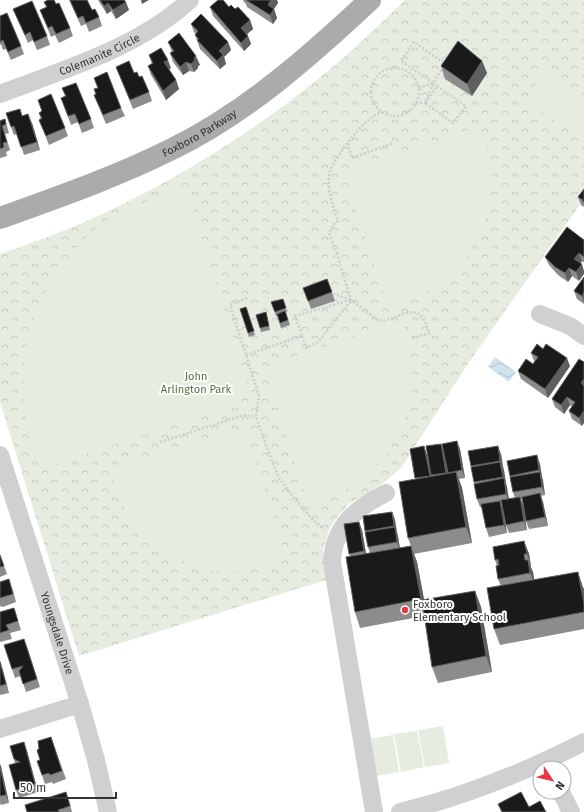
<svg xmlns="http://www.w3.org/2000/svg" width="584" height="812" font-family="'Fira Sans',sans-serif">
	<defs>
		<pattern id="park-crowns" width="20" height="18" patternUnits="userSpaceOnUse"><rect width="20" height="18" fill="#e6ecdf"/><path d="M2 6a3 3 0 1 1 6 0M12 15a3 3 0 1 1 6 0" fill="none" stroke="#c6cbc0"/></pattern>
		<pattern id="water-waves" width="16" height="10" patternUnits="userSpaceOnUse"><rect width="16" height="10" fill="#cfe2ee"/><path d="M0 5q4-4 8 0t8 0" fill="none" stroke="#b2c2cd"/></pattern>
	</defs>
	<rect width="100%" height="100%" fill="#fff"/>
	<path fill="url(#park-crowns)" d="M 405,0 L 584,0 L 584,199 L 469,362 L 401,468 L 382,484 L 349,504 L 335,520 L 329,530 L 323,549 L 326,580 L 79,656 L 0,402 L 0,254 C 125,214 241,145 341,60 C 363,41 384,20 405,0 Z"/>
	<path fill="#e6ecdf" d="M 547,69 L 584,96 L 584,131 L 579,138 L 526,100 Z
		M 480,127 C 486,143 492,160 492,177 C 492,223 469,266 430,290 C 417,298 402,302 388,307 L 347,181 L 353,168 Z
		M 186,187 L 249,388 L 240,405 L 41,468 C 4,388 27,286 96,229 C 118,211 159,197 186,187 Z
		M 402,321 C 406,336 411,351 412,366 C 416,417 388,467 343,491 C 332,496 320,499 308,503 L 267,377 L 273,363 Z
		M 236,429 L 248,435 L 287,559 C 269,565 253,571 233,572 C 178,573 117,526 112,469 Z
		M 443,726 L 449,763 L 425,767 L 418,730 Z
		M 417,731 L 424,767 L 401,772 L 394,734 Z
		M 393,735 L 399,772 L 376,776 L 369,739 Z"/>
	<path fill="url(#water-waves)" d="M 495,357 L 516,372 L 509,382 L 488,367 Z"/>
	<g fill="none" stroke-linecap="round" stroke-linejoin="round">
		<path stroke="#cdcdcd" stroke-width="2.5" stroke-dasharray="2 2" stroke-linecap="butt" d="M371 92a24 24 0 1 1 48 0a24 24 0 1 1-48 0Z
			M 433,83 L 401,61 L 414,42 L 445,64
			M 437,86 L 466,106 L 453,123 L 425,103 Z
			M 419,88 L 433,83
			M 416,103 L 425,103 L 433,83 L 443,68
			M 348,143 L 352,158 L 393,143
			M 337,254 L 329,233 L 333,225 L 338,221 C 333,206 326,188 330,172 C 334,157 367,115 382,112
			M 333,257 L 337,254 L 351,300 L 376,319 L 384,321 L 406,313 L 416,312 L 423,318 L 430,333 L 413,338
			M 333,294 L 351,300
			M 247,298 L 230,305 L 259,396 L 256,417 L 273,464 L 279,478 L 294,498 L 314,521 L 324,529
			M 302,336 L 306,348 L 318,342 L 351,301
			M 246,355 L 302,336 L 295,316 L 351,300
			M 160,442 L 244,415 L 256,417"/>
		<g stroke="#d0d0d0" stroke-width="18">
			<path id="s1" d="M 0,94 C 65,69 138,48 190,0"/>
			<path d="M 540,314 L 570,326 L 584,336"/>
			<path id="s2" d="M 0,455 L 80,704 L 96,760 L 108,812"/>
			<path d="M 0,729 L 80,704"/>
			<path d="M 561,792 L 571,812"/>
			<path d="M 374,812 L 332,562 C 333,527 357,507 386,493"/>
			<path d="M 400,812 C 464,797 525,772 584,742"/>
		</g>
		<path stroke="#ababab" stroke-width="22" id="s3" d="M 0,218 C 58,197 116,177 172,149 C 246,113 310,56 370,0"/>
	</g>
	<path fill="#8c8c8c" d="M 69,0 L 87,0 L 92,10 L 99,17 L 102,26 L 89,32 L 86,24 L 81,26 Z
		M 98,0 L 124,0 L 129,10 L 116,19 L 111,11 L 107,14 Z
		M 243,0 L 277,0 L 278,3 L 274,9 L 277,18 L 273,24 L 247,7 L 246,4 L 244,2 Z
		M 44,2 L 56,4 L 70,28 L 73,36 L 59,43 L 55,35 L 51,37 L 40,10 L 46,7 Z
		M 210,7 L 229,7 L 235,9 L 250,20 L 253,29 L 247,34 L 251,44 L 244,51 L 213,16 Z
		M 13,9 L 47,36 L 50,45 L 37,50 L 33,40 L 28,43 Z
		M 0,16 L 21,46 L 24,54 L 11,60 L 6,49 L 3,50 L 1,44 L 0,45 Z
		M 191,24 L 228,42 L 231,50 L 224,57 L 226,64 L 220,69 L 200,49 L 195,35 L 196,34 L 194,32 Z
		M 168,42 L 200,65 L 198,66 L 198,68 L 194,72 L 189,71 L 183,75 L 173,62 L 170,53 L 172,52 Z
		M 149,55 L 171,68 L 169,69 L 176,80 L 179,89 L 166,100 L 151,75 L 148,66 L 152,64 Z
		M 482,61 L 487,73 L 472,96 L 445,79 L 441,66 Z
		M 116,67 L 134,73 L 139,77 L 149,92 L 152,101 L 133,109 Z
		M 62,88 L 91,119 L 94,128 L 82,133 L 78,122 L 71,125 L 61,98 L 65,96 Z
		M 94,95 L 121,108 L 125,116 L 106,124 Z
		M 38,100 L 65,128 L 68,136 L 49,145 L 39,120 L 41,119 L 39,113 L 42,111 Z
		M 23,116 L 32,123 L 40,150 L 24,155 L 17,134 L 14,135 L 11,127 Z
		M 5,119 L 9,133 L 5,134 L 10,150 L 6,152 L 7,156 L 0,158 L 0,120 Z
		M 584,189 L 584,207 L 581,205 L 578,197 Z
		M 584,240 L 584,263 L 582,261 L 580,263 L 579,281 L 572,276 L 568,282 L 558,275 L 549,265 L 545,257 Z
		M 584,277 L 584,304 L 577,299 L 574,291 Z
		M 327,279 L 335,301 L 311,309 L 303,288 Z
		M 283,299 L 287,312 L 286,313 L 290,325 L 281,328 L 277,316 L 276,316 L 271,302 Z
		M 246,307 L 255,335 L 249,337 L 240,309 Z
		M 266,312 L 270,330 L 261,332 L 260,328 Z
		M 531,353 L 570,366 L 548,398 L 521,379 L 518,371 L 533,364 L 535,362 L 534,361 Z
		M 579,359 L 582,426 L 572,419 L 569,411 L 572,407 L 570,405 L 564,414 L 555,407 L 552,399 Z
		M 441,444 L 444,452 L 448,474 L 442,444 L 460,449 L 465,478 L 459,479 L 462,488 L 472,543 L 414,554 L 417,562 L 424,600 L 475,591 L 481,607 L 492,672 L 438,683 L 432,667 L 424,616 L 360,628 L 355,612 L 350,556 L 349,554 L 362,530 L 366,554 L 370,553 L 368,547 L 363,516 L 392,512 L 395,520 L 400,548 L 411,546 L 408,538 L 415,479 L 410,449 L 424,446 L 427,455 L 431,473 Z
		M 501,454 L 509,499 L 515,498 L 513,492 L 507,461 L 540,464 L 545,495 L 541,496 L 543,502 L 548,526 L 529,529 L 526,521 L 522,499 L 521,500 L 523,505 L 527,530 L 509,533 L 506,525 L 502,503 L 501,504 L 507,533 L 489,537 L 486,528 L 482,507 L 480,507 L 477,499 L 471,466 Z
		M 524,541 L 529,554 L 531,566 L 530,566 L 533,572 L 534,580 L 584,588 L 584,629 L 500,645 L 494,629 L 501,586 L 498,579 L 497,566 L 495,560 Z
		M 0,555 L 7,574 L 0,577 Z
		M 0,582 L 12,587 L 16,602 L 3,607 L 0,606 Z
		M 14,608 L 21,630 L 10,633 L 12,639 L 0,642 L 0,612 Z
		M 27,647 L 40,687 L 26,692 L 21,676 L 15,678 L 12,669 Z
		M 0,660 L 9,693 L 0,695 Z
		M 51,737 L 66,779 L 53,784 L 52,782 L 45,784 L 42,775 L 40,760 L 39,749 Z
		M 10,746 L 27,751 L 38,792 L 19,798 L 16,790 L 15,763 Z
		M 0,764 L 9,803 L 1,805 L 0,803 Z
		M 69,800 L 72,812 L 27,812 Z"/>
	<path fill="#5f5f5f" d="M 141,0 L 149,0 L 142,4 Z
		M 271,0 L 277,0 L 278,3 L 271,13 L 268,5 Z
		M 126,2 L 129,10 L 116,19 L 113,10 Z
		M 108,3 L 111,11 L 107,14 L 104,6 Z
		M 274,9 L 277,18 L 273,24 L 270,15 Z
		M 250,20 L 253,29 L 244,37 L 241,28 Z
		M 248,36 L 251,44 L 244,51 L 241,43 Z
		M 228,42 L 231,50 L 224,57 L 226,64 L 220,69 L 217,61 L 219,51 Z
		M 196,56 L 200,65 L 198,66 L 198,68 L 194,72 L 191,64 L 194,58 Z
		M 168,60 L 171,68 L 167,70 L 164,62 Z
		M 482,61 L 487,73 L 472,96 L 467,84 Z
		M 186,62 L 189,71 L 183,75 L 180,67 Z
		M 176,80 L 179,89 L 166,100 L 163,91 Z
		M 28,114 L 32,123 L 40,150 L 37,142 Z
		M 579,253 L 582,261 L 577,268 L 574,259 Z
		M 582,264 L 584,271 L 584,274 L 579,281 L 576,272 Z
		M 569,268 L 572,276 L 568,282 L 565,273 Z
		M 584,292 L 584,302 L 582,296 Z
		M 567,358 L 570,366 L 548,398 L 545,389 Z
		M 584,379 L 584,391 L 581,383 Z
		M 567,397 L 570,405 L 564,414 L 561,405 Z
		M 584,411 L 584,423 L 582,426 L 579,418 Z
		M 457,441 L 460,449 L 465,478 L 462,470 Z
		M 441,444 L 444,452 L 449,481 L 446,473 Z
		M 424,446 L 427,455 L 433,484 L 430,476 Z
		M 498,446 L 501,454 L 503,469 L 500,461 Z
		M 537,455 L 540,464 L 542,479 L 539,470 Z
		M 500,462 L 504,470 L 506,485 L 503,477 Z
		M 456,472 L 462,488 L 472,543 L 466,527 Z
		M 540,472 L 543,480 L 545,495 L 542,487 Z
		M 504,478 L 507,487 L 509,502 L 506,494 Z
		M 540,493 L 543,502 L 548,526 L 545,517 Z
		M 520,497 L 523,505 L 527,530 L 524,521 Z
		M 500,501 L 503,509 L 507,533 L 504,525 Z
		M 392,512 L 395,520 L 397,535 L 394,526 Z
		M 359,522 L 362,530 L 367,559 L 364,551 Z
		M 395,527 L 398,536 L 400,550 L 397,542 Z
		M 524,541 L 529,554 L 531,566 L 527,554 Z
		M 411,546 L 417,562 L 427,615 L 421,599 Z
		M 528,560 L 533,572 L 535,585 L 530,573 Z
		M 578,572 L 584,590 L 584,604 Z
		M 475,591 L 481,607 L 492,672 L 486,656 Z
		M 0,660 L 9,693 L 6,684 Z
		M 24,742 L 27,751 L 38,792 L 35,784 Z
		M 0,764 L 1,766 L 9,803 L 6,795 L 0,767 Z"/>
	<path fill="#1a1a1a" stroke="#5f5f5f" d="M 48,0 L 54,0 L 56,4 L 59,3 L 70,28 L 56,34 L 52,26 L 48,28 L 40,10 L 47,7 L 44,2 Z
		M 70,0 L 87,0 L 92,10 L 95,9 L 99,17 L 86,23 L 83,16 L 78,18 Z
		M 100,0 L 124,0 L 126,2 L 113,10 L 108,3 L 104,6 Z
		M 218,0 L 223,0 L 229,7 L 231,5 L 235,9 L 238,7 L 250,20 L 241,28 L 248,36 L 241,43 L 210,7 Z
		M 246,0 L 271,0 L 268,5 L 274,9 L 270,15 Z
		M 32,1 L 47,36 L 34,42 L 30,32 L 25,35 L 13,9 Z
		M 7,13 L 21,46 L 8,52 L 3,40 L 0,42 L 0,16 Z
		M 201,14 L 228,42 L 219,51 L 223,55 L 217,61 L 197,40 L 199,39 L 195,35 L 198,31 L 191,24 Z
		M 179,33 L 196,56 L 194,58 L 195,60 L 191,64 L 186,62 L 180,67 L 170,53 L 174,51 L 168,42 Z
		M 458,41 L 482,61 L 467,84 L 441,66 Z
		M 161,48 L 168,60 L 164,62 L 176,80 L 163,91 L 148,66 L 153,63 L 149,55 Z
		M 129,61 L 134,73 L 137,72 L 139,77 L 142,76 L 149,92 L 130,100 L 116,67 Z
		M 107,72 L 121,108 L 103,115 L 94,95 L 96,94 L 94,89 L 98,88 L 94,78 Z
		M 76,83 L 91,119 L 79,124 L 75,114 L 68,116 L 61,98 L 66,96 L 62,88 Z
		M 51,94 L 65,128 L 46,136 L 39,120 L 42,118 L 39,113 L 42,111 L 38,100 Z
		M 20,109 L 22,116 L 28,114 L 37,142 L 21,147 L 14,126 L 11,127 L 6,113 Z
		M 5,119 L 6,124 L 2,126 L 7,142 L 3,143 L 4,147 L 0,149 L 0,121 Z
		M 584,189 L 584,202 L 582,201 L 583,200 L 578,197 Z
		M 567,227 L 584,240 L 584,257 L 579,253 L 574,259 L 582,264 L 576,272 L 569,268 L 565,273 L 555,267 L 545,257 Z
		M 584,277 L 584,292 L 582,296 L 574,291 Z
		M 327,279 L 332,292 L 308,301 L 303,288 Z
		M 283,299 L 286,308 L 275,312 L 271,302 Z
		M 246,307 L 254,331 L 248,333 L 240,309 Z
		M 285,311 L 288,320 L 280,323 L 277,314 Z
		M 266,312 L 269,326 L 260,328 L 256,315 Z
		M 537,344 L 543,349 L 546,344 L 567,358 L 545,389 L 518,371 L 526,359 L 533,364 L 538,357 L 531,353 Z
		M 579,359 L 584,362 L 584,379 L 581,383 L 584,386 L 584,411 L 579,418 L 569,411 L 575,402 L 567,397 L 561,405 L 552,399 Z
		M 457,441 L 462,470 L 448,473 L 442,444 Z
		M 441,444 L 446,473 L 431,475 L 426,446 Z
		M 424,446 L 430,476 L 415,478 L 410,449 Z
		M 498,446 L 500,461 L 471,466 L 468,451 Z
		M 537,455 L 539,470 L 510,476 L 507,461 Z
		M 500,462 L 503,477 L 474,482 L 471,467 Z
		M 456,472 L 466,527 L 408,538 L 399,482 Z
		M 540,472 L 542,487 L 513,492 L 510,477 Z
		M 504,478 L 506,494 L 477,499 L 474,484 Z
		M 540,493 L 545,517 L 526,521 L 522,497 Z
		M 520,497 L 524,521 L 506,525 L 501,500 Z
		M 500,501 L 504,525 L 486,528 L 481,504 Z
		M 392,512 L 394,526 L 365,531 L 363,516 Z
		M 359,522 L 364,551 L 349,554 L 344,524 Z
		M 395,527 L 397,542 L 368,547 L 365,532 Z
		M 524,541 L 527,554 L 524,554 L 525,560 L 528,560 L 530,573 L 498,579 L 496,566 L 499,565 L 498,559 L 495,560 L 493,547 Z
		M 411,546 L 421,599 L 355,612 L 346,557 Z
		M 0,555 L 4,566 L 0,567 Z
		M 578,572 L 584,604 L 584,612 L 494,629 L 487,588 Z
		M 9,579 L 13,594 L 0,598 L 0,582 Z
		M 475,591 L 486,656 L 432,667 L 422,600 Z
		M 14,608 L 18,621 L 6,625 L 9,630 L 0,633 L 0,612 Z
		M 24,639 L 37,679 L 23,684 L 19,671 L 23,666 L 12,669 L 4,645 Z
		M 0,662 L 6,684 L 0,686 Z
		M 51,737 L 62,771 L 50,775 L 49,773 L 42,775 L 37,761 L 40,760 L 37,750 L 39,749 L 38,741 Z
		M 24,742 L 35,784 L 16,790 L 9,765 L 20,762 L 14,759 L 10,746 Z
		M 0,767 L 6,795 L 0,796 Z
		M 66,792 L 70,806 L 58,810 L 59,812 L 27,812 L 25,805 Z
		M 521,792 L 529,807 L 540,801 L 546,812 L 502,812 L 498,804 Z"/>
	<circle fill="#e63946" stroke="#fff" stroke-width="1.5" cx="405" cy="610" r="4"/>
	<g text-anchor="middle" stroke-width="4" stroke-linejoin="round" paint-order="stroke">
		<g font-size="11" fill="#333" stroke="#fff">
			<text dy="4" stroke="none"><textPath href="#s1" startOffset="107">Colemanite Circle</textPath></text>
			<text dy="4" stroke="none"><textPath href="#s3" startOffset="217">Foxboro Parkway</textPath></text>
			<text dy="4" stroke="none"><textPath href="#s2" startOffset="187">Youngsdale Drive</textPath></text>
		</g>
		<g font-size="11" fill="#56703f" stroke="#fff">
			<text x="196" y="380">John<tspan x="196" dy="13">Arlington Park</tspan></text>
		</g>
		<g font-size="11" fill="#333" stroke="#fff" text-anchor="start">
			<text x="413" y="608">Foxboro<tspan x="413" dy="13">Elementary School</tspan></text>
		</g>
	</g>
	<g transform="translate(552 780) rotate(125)"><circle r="19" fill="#ffffff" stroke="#adadad"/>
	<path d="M0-3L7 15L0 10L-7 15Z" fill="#e63946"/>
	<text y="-6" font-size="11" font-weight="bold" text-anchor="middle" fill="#333333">N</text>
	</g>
	<path d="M14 792v6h102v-6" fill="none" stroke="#333333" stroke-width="2"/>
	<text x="20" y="792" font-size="12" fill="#333333" stroke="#ffffff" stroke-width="3" paint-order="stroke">50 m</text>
</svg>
